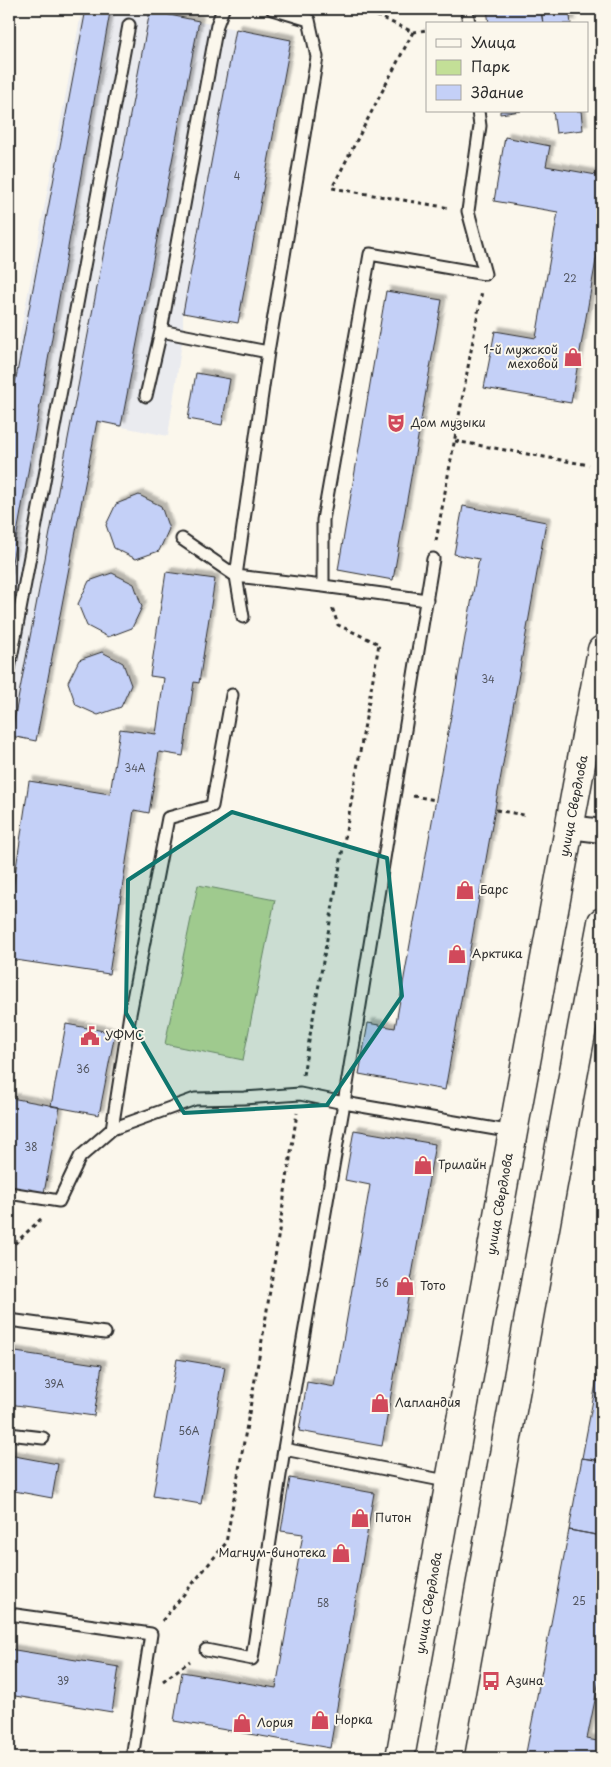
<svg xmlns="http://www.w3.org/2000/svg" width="611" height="1767" font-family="'Playpen Sans',sans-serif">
	<defs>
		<filter id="shadow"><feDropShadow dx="4.5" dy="-4.5" stdDeviation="1" flood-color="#0004"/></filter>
	</defs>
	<rect width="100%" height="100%" fill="#fbf7ec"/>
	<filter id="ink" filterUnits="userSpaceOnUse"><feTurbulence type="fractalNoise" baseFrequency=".02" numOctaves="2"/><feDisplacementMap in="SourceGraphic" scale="10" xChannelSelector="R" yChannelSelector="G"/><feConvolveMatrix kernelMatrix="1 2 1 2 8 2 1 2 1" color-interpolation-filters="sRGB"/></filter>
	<g filter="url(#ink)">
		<path fill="#eaebef" d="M 82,9 L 133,9 L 236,29 L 183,313 L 183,335 L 168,436 L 97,422 L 36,741 L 11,736 L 9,749 L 9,393 Z"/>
		<path fill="#c3df97" stroke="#778561" d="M 198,885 L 275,900 L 243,1060 L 165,1044 Z"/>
		<path fill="#c4d0f7" stroke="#2b2b2b" filter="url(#shadow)" d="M 86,9 L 110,12 L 9,579 L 9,415 Z
			M 487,9 L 541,9 L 543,24 L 489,24 Z
			M 541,9 L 569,9 L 571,24 L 543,24 Z
			M 150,11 L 199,21 L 121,426 L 97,421 L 36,741 L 11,736 Z
			M 236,29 L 291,40 L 238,323 L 183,313 Z
			M 500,111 L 521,111 L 500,114 Z
			M 553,111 L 581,111 L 583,130 L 556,133 Z
			M 505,137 L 550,146 L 546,166 L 602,176 L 602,226 L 571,403 L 484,388 L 495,331 L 536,338 L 558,212 L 494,201 Z
			M 386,291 L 442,300 L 393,580 L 338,570 Z
			M 196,373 L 230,379 L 222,425 L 188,419 Z
			M 139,495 L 161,506 L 169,529 L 159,551 L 136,559 L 114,548 L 106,525 L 116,504 Z
			M 463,506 L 546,522 L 445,1090 L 359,1074 L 368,1023 L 395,1028 L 479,559 L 454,554 Z
			M 166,572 L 215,579 L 199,683 L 194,682 L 183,756 L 159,752 L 149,813 L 134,810 L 109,974 L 9,959 L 9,915 L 29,781 L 110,794 L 120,729 L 156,734 L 164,678 L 150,676 Z
			M 112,573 L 134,584 L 142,607 L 132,628 L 108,637 L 87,626 L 78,604 L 89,581 Z
			M 102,652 L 123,663 L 131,685 L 121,707 L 98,715 L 76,705 L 68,682 L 79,660 Z
			M 66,1024 L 115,1033 L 99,1115 L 51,1106 Z
			M 11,1098 L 60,1107 L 44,1193 L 9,1186 L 9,1109 Z
			M 354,1130 L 435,1144 L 382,1446 L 299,1431 L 307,1382 L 335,1387 L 370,1185 L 345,1180 Z
			M 9,1351 L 102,1365 L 94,1416 L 9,1404 Z
			M 602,1352 L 602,1461 L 582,1458 Z
			M 177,1359 L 225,1367 L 201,1504 L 153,1496 Z
			M 9,1455 L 58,1464 L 52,1498 L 9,1490 Z
			M 582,1458 L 602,1461 L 602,1536 L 569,1530 Z
			M 290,1478 L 374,1493 L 330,1748 L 174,1721 L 182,1672 L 276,1688 L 303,1534 L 281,1531 Z
			M 569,1530 L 602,1536 L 602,1666 L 587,1739 L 602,1742 L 602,1758 L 525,1758 Z
			M 9,1649 L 119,1667 L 112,1712 L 9,1695 Z"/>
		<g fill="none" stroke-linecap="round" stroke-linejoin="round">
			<g stroke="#2b2b2b" stroke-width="15">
				<path id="service" d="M 467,9 L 469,24
					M 161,331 L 268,352
					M 146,396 L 161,331 L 217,25 L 223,9
					M 182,539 L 236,576 L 323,586 L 427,600
					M 323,586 L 323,520 L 370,254 L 485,274 L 468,211 L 480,126 L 478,111
					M 243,617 L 236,576 L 268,352 L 317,57 L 309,20 L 272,9
					M 9,669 L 129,25
					M 112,1129 L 195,1099 L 244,1098 L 300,1094 L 344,1103 L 513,1132
					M 9,1193 L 59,1201 L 80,1157 L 112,1129 L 130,1014 L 168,818 L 212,806 L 232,695
					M 9,1320 L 105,1333
					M 9,1434 L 43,1438
					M 284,1449 L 451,1482
					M 9,1614 L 151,1634 L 132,1758
					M 206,1650 L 252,1659 L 284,1449 L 344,1103 L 433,559"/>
			</g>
			<g stroke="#2b2b2b" stroke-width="26">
				<path id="minor" d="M 570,827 L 602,831"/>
			</g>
			<g stroke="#2b2b2b" stroke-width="31">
				<path id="secondary" d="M 400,1758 L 513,1132 L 602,650
					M 449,1758 L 561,1140 L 602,922"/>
			</g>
			<path stroke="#2b2b2b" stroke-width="3" stroke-dasharray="4 4" stroke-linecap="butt" d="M 362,9 L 413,32 L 427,30
				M 413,32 L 332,188 L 450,208
				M 455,441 L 589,465
				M 436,541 L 482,291
				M 413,796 L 436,800
				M 496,810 L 524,815
				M 303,1075 L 379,644 L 338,625 L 332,607
				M 9,1249 L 43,1217
				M 162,1621 L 226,1543 L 265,1323 L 297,1113
				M 163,1681 L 190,1661"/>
			<use href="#service" stroke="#fbf7ec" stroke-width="11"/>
			<use href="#minor" stroke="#fbf7ec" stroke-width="22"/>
			<use href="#secondary" stroke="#fbf7ec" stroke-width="28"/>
		</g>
	</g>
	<path fill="#0f766e" fill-opacity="0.2" stroke="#0f766e" stroke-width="4" stroke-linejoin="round" d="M 232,812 L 387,858 L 402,996 L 327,1105 L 184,1113 L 126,1013 L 128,880 Z"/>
	<defs>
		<g id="shop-bare" transform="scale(1.5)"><path d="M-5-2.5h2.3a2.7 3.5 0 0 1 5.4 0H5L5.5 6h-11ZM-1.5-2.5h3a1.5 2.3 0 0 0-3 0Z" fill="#d1495b" stroke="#fbf7ec" stroke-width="2.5" paint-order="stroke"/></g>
		<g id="theatre-bare" transform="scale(1.5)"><path d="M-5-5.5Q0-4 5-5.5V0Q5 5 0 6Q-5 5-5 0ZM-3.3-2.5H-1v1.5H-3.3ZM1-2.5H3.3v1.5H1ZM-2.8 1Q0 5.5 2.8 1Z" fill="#d1495b" stroke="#fbf7ec" stroke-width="2.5" paint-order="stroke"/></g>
		<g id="civic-bare" transform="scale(1.5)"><path d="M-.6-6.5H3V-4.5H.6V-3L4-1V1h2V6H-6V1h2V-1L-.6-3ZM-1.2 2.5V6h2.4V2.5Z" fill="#d1495b" stroke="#fbf7ec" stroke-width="2.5" paint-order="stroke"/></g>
		<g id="bus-bare" transform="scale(1.5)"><path d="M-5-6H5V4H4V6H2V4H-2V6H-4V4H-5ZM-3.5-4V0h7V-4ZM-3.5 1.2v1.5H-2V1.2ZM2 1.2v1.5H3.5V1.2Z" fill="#d1495b" stroke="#fbf7ec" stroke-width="2.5" paint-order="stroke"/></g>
	</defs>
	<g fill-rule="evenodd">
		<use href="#shop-bare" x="573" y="357"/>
		<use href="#theatre-bare" x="396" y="423"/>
		<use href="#shop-bare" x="465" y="890"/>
		<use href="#shop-bare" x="457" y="954"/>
		<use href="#civic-bare" x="90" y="1036"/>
		<use href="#shop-bare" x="423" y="1165"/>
		<use href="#shop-bare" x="405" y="1286"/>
		<use href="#shop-bare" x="380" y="1403"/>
		<use href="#shop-bare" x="360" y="1518"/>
		<use href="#shop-bare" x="341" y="1553"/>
		<use href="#bus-bare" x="491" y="1681"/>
		<use href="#shop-bare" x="320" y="1720"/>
		<use href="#shop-bare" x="242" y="1723"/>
	</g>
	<g text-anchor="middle" stroke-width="4" stroke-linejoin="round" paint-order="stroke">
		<g font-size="10" fill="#51545e">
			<text x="237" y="180">4</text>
			<text x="570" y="282">22</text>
			<text x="488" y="683">34</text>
			<text x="135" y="772">34А</text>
			<text x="83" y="1073">36</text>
			<text x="31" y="1151">38</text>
			<text x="382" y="1287">56</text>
			<text x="54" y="1388">39А</text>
			<text x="189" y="1435">56А</text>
			<text x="579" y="1605">25</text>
			<text x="323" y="1607">58</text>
			<text x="63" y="1685">39</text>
		</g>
		<g font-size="12" fill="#2b2b2b" stroke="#fbf7ec" text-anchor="start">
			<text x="558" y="354" text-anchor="end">1-й мужской<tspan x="558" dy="14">меховой</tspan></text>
			<text x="411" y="427">Дом музыки</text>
			<text x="480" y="894">Барс</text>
			<text x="472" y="958">Арктика</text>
			<text x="105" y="1040">УФМС</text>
			<text x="438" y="1169">Трилайн</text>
			<text x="420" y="1290">Тото</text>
			<text x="395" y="1407">Лапландия</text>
			<text x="375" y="1522">Питон</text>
			<text x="326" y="1557" text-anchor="end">Магнум-винотека</text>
			<text x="506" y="1685">Азина</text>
			<text x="335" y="1724">Норка</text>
			<text x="257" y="1727">Лория</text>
		</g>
		<g font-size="12" fill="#2b2b2b" stroke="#fbf7ec">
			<text transform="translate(574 806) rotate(-79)" y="4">улица Свердлова</text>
			<text transform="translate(500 1204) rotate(-80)" y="4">улица Свердлова</text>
			<text transform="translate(429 1603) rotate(-80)" y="4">улица Свердлова</text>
		</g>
	</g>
	<rect width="611" height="1767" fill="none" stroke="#fbf7ec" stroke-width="30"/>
	<rect x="15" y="15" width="581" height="1737" fill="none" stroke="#2b2b2b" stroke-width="2" filter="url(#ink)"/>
	<rect x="426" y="22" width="162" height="90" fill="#fbf7ec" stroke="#a8a59f"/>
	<rect x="436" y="39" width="25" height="8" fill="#fbf7ec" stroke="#a8a59f"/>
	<text x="471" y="48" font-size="15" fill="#2b2b2b">Улица</text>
	<rect x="436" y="60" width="25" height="15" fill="#c3df97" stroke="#a8a59f"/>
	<text x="471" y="72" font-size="15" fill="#2b2b2b">Парк</text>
	<rect x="436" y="85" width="25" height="15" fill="#c4d0f7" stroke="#a8a59f"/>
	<text x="471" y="98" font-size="15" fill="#2b2b2b">Здание</text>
</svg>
